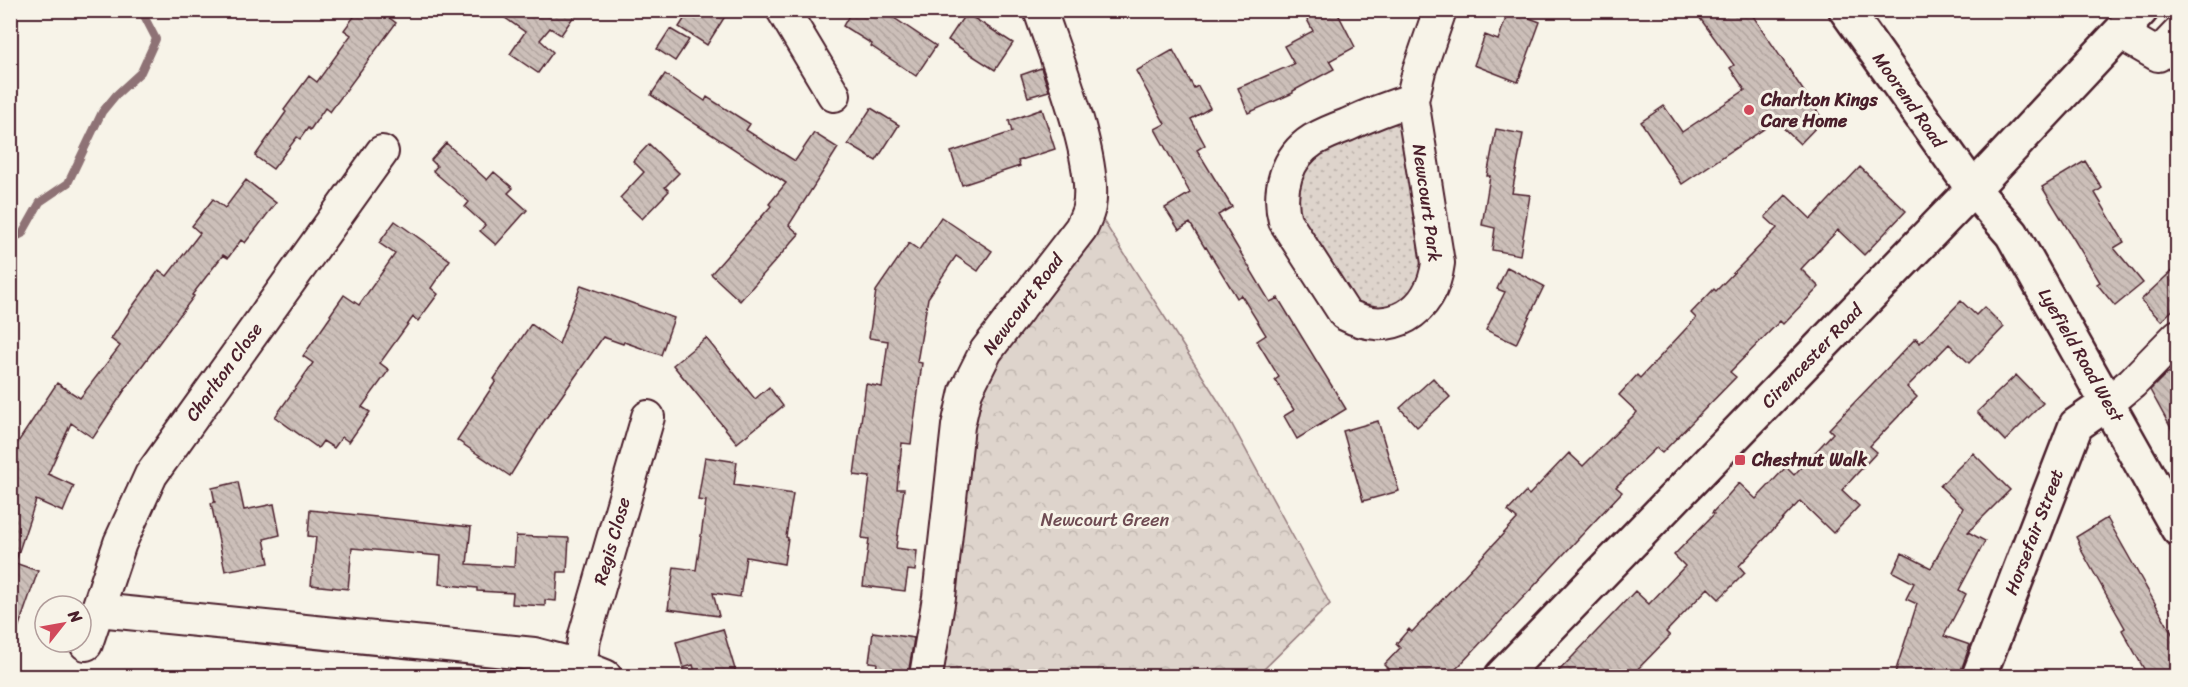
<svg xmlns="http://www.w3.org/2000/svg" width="2188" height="687" font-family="Sriracha,sans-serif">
	<defs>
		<pattern id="grass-dots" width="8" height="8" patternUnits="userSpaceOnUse" patternTransform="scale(1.5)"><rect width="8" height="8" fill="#ded4cc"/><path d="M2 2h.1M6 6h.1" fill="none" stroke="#c0b6af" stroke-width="1.8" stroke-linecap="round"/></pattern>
		<pattern id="forest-crowns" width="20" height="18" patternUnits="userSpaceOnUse" patternTransform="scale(1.5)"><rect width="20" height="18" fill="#ded4cc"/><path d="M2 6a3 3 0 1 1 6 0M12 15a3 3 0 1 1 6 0" fill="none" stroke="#c0b6af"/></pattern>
		<pattern id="building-back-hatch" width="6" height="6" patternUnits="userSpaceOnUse" patternTransform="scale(1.5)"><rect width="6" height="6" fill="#ccbfb9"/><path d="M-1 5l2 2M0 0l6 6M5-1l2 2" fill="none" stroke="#b1a49f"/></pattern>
	</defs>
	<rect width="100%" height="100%" fill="#f7f3e8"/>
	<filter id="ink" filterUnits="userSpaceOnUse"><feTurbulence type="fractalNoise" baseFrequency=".0167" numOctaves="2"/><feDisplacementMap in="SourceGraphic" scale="12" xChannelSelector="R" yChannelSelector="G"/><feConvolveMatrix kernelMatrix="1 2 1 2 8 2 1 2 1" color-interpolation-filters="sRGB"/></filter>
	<g filter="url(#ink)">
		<path fill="url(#grass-dots)" stroke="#947a7c" stroke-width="1.5" d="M 1385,120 L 1402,127 L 1428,258 L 1419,291 L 1389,310 L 1351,303 L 1294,211 L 1302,162 Z"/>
		<path fill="url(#forest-crowns)" stroke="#947a7c" stroke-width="1.5" d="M 1090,200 L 1224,410 L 1330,604 L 1257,676 L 926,676 L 958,426 Z"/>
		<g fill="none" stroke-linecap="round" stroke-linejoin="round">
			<path stroke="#8e7275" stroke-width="8" d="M 10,240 L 22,234 L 40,202 L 68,183 L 102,112 L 116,95 L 141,72 L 156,39 L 141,10"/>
		</g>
		<path fill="url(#building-back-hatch)" stroke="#4a1f2b" stroke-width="1.5" d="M 359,10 L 379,10 L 396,23 L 330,112 L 325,108 L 310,130 L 308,128 L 300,139 L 297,137 L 273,169 L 255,156 L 286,112 L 284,110 L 309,76 L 317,82 L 351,35 L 344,30 Z
			M 494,10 L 578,10 L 561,35 L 550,28 L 540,40 L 553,52 L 538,73 L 510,54 L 525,32 Z
			M 690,10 L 729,10 L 707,45 L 679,27 Z
			M 852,10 L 882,10 L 936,46 L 916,76 L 871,46 L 872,44 L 843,26 Z
			M 1302,10 L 1336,10 L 1355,47 L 1329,61 L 1334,69 L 1293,91 L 1293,93 L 1248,113 L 1238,88 L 1294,64 L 1284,46 L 1313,31 Z
			M 1509,10 L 1540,22 L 1518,82 L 1474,65 L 1485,35 L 1498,40 Z
			M 1694,10 L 1749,10 L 1823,120 L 1800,144 L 1776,121 L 1682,184 L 1641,122 L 1664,106 L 1682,132 L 1745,90 L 1730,68 L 1734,65 Z
			M 966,13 L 1013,43 L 995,70 L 948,40 Z
			M 670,29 L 689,40 L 675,61 L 657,49 Z
			M 1173,50 L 1194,88 L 1198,86 L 1210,108 L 1191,119 L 1205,145 L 1197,150 L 1232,207 L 1218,215 L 1270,302 L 1278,298 L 1346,409 L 1297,439 L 1284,416 L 1294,410 L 1275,380 L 1279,377 L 1257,341 L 1266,335 L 1241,295 L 1237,298 L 1206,247 L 1205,248 L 1190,223 L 1179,230 L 1165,208 L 1190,193 L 1155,129 L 1165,124 L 1136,71 Z
			M 1041,68 L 1049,91 L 1028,97 L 1021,75 Z
			M 665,74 L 705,101 L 707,97 L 750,124 L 746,130 L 795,161 L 814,133 L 838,148 L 789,225 L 799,234 L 740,301 L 711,274 L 771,206 L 769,204 L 786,183 L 651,95 Z
			M 871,108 L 899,125 L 876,161 L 848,144 Z
			M 1042,109 L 1055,149 L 1018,161 L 1020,166 L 962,185 L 951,152 L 1012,132 L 1009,121 Z
			M 1496,129 L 1523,134 L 1512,193 L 1530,195 L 1520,255 L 1492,250 L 1495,228 L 1482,225 L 1490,176 L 1487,176 Z
			M 446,143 L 487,180 L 494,172 L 513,188 L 508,193 L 527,210 L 496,245 L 480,231 L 485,225 L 465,207 L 469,202 L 433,171 L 437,166 L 431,160 Z
			M 649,144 L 679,173 L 665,187 L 669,191 L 642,219 L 620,198 L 644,172 L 633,161 Z
			M 2085,161 L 2102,188 L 2095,193 L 2124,242 L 2114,248 L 2143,283 L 2115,306 L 2097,284 L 2100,282 L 2042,187 Z
			M 1860,167 L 1906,211 L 1864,255 L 1838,230 L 1801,269 L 1819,287 L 1783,324 L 1780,321 L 1730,372 L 1736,377 L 1662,453 L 1656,448 L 1616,487 L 1622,492 L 1459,666 L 1448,676 L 1395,676 L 1384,665 L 1400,648 L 1396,644 L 1409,629 L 1412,632 L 1517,519 L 1508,511 L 1526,492 L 1529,495 L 1569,453 L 1583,466 L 1637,412 L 1619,395 L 1637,375 L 1640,378 L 1696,318 L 1691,313 L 1714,289 L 1716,291 L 1777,228 L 1765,217 L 1786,195 L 1811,219 Z
			M 246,180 L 276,203 L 245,243 L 241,240 L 228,258 L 223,255 L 192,295 L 194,296 L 130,382 L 93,438 L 71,423 L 48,474 L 74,486 L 63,512 L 36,500 L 15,563 L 38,571 L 14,640 L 10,639 L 10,459 L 18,442 L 57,383 L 80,398 L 120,346 L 111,339 L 130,310 L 159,270 L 167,276 L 200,233 L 192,226 L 213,199 L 225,208 Z
			M 941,217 L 992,251 L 978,271 L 956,256 L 928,298 L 917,362 L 922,363 L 911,444 L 902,443 L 897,489 L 904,489 L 896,548 L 917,551 L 915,571 L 908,570 L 905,591 L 863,586 L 869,539 L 862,538 L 870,477 L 854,475 L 866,384 L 882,387 L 888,341 L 869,338 L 876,291 L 909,243 L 919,250 Z
			M 395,221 L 450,260 L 431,288 L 438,294 L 418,321 L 413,317 L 380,363 L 389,370 L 362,407 L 370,412 L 349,442 L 342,437 L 334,448 L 323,441 L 318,448 L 275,417 L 313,363 L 303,356 L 331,316 L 330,315 L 342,298 L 344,295 L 359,305 L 395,254 L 379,243 Z
			M 2178,265 L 2178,305 L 2161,321 L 2141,300 Z
			M 1507,267 L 1544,286 L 1516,344 L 1486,330 L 1505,292 L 1497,289 Z
			M 581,285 L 674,318 L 661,355 L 624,342 L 623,344 L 603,337 L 542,424 L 510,476 L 457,440 L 496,381 L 494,379 L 531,324 L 559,344 Z
			M 1961,301 L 1976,315 L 1984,307 L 2004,327 L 1969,363 L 1949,344 L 1907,387 L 1917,397 L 1870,446 L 1877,452 L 1842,490 L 1859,506 L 1833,533 L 1800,501 L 1739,566 L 1745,573 L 1719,599 L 1708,588 L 1666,632 L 1670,636 L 1631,676 L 1554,676 L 1635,591 L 1649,604 L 1685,566 L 1674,555 L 1714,514 L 1712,513 L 1739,483 L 1756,499 L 1786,467 L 1794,475 L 1833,433 L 1829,429 L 1898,357 L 1916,338 L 1920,343 Z
			M 706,338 L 755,399 L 769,387 L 783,406 L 737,443 L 673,365 Z
			M 2178,368 L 2178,441 L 2150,390 L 2166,374 Z
			M 2016,375 L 2043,403 L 2005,441 L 1977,412 Z
			M 1433,378 L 1450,397 L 1417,427 L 1400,408 Z
			M 1378,421 L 1399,491 L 1363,501 L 1343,431 Z
			M 1973,453 L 2010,490 L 1968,532 L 1985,541 L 1959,590 L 1966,594 L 1944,636 L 1970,645 L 1959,676 L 1894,676 L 1917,604 L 1906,599 L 1914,583 L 1893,572 L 1902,553 L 1931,568 L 1963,508 L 1940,486 Z
			M 705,457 L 737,462 L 734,485 L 793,494 L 786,537 L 788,538 L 784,564 L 746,557 L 740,597 L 713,593 L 719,616 L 668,609 L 674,567 L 696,570 L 706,501 L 698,500 Z
			M 238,482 L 244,510 L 274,504 L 280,535 L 264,539 L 269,563 L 225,571 L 211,503 L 215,502 L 212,488 Z
			M 310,510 L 471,527 L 467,564 L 514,567 L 516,536 L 569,538 L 567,572 L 558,572 L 556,601 L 545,600 L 545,606 L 512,604 L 513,593 L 477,591 L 477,588 L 439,584 L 441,556 L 352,548 L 348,589 L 311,585 L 316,537 L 308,536 Z
			M 2107,518 L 2178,644 L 2178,676 L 2148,676 L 2122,630 L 2125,628 L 2080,548 L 2081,547 L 2076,537 Z
			M 723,629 L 737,676 L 696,676 L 693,665 L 683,668 L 676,642 Z
			M 873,632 L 914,638 L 908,675 L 876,671 L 877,663 L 869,662 Z"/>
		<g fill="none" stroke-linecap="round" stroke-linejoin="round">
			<g stroke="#4a1f2b" stroke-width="36">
				<path id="minor" d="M 783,10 L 834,95
					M 2120,33 L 2158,55 L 2178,34
					M 1412,100 C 1389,107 1368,115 1347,125 C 1336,129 1324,134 1313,140 C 1286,157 1277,191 1285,221 L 1345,314 C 1390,338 1432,313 1438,263 L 1412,100 L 1419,71 L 1440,10
					M 2109,402 L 2132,383 L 2178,336
					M 98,610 L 534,654 L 580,666 L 605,676
					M 86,644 L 120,543 L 151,475 L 382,152
					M 580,666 L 584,639 L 648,417
					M 926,676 L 939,597 L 958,426 L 966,391 L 986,351 L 1081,228 C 1084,221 1088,214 1089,207 C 1098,160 1056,58 1040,10"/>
			</g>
			<g stroke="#4a1f2b" stroke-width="38">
				<path id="tertiary" d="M 1846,10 L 1973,189 L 2012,234 L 2178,529
					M 1979,676 L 2076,425 L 2109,402"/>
			</g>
			<g stroke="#4a1f2b" stroke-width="38">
				<path id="primary" d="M 1502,676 L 1973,189 L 2141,10"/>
			</g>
			<use href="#minor" stroke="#f7f3e8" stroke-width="32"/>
			<use href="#tertiary" stroke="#f7f3e8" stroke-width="33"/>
			<use href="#primary" stroke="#f7f3e8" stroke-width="33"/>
		</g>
	</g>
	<g fill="#d1495b" stroke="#f7f3e8" stroke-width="2">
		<circle cx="1749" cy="110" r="6"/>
		<rect x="1734" y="454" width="12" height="12" rx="3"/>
	</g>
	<g text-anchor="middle" stroke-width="6" stroke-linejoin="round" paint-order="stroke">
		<g font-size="18" font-weight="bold" fill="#4a1f2b" stroke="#f7f3e8" text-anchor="start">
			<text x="1761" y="106">Charlton Kings<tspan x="1761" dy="21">Care Home</tspan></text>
			<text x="1752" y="466">Chestnut Walk</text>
		</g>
		<g font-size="18" fill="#4a1f2b" stroke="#f7f3e8">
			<text transform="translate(1909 100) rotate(55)" y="6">Moorend Road</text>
			<text transform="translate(1427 203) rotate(82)" y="6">Newcourt Park</text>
			<text transform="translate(1023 304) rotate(-53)" y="6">Newcourt Road</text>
			<text transform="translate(2081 355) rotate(60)" y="6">Lyefield Road West</text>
			<text transform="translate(1812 356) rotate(-46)" y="6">Cirencester Road</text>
			<text transform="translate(224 372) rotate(-54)" y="6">Charlton Close</text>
			<text transform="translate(2034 532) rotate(-69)" y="6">Horsefair Street</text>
			<text transform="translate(612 541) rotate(-74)" y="6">Regis Close</text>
		</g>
		<g font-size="18" fill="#6f4c53" stroke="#f7f3e8">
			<text x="1105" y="526">Newcourt Green</text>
		</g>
	</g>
	<rect width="2188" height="687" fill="none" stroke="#f7f3e8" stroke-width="36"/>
	<rect x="18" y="18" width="2152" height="651" fill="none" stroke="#4a1f2b" stroke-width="2" filter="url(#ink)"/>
	<g transform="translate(63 624) rotate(59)"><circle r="28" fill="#f7f3e8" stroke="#b29e9c" stroke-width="1.5"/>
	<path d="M0-4.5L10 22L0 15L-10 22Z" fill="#d1495b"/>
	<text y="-9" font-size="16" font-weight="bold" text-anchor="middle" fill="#4a1f2b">N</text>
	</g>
</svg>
